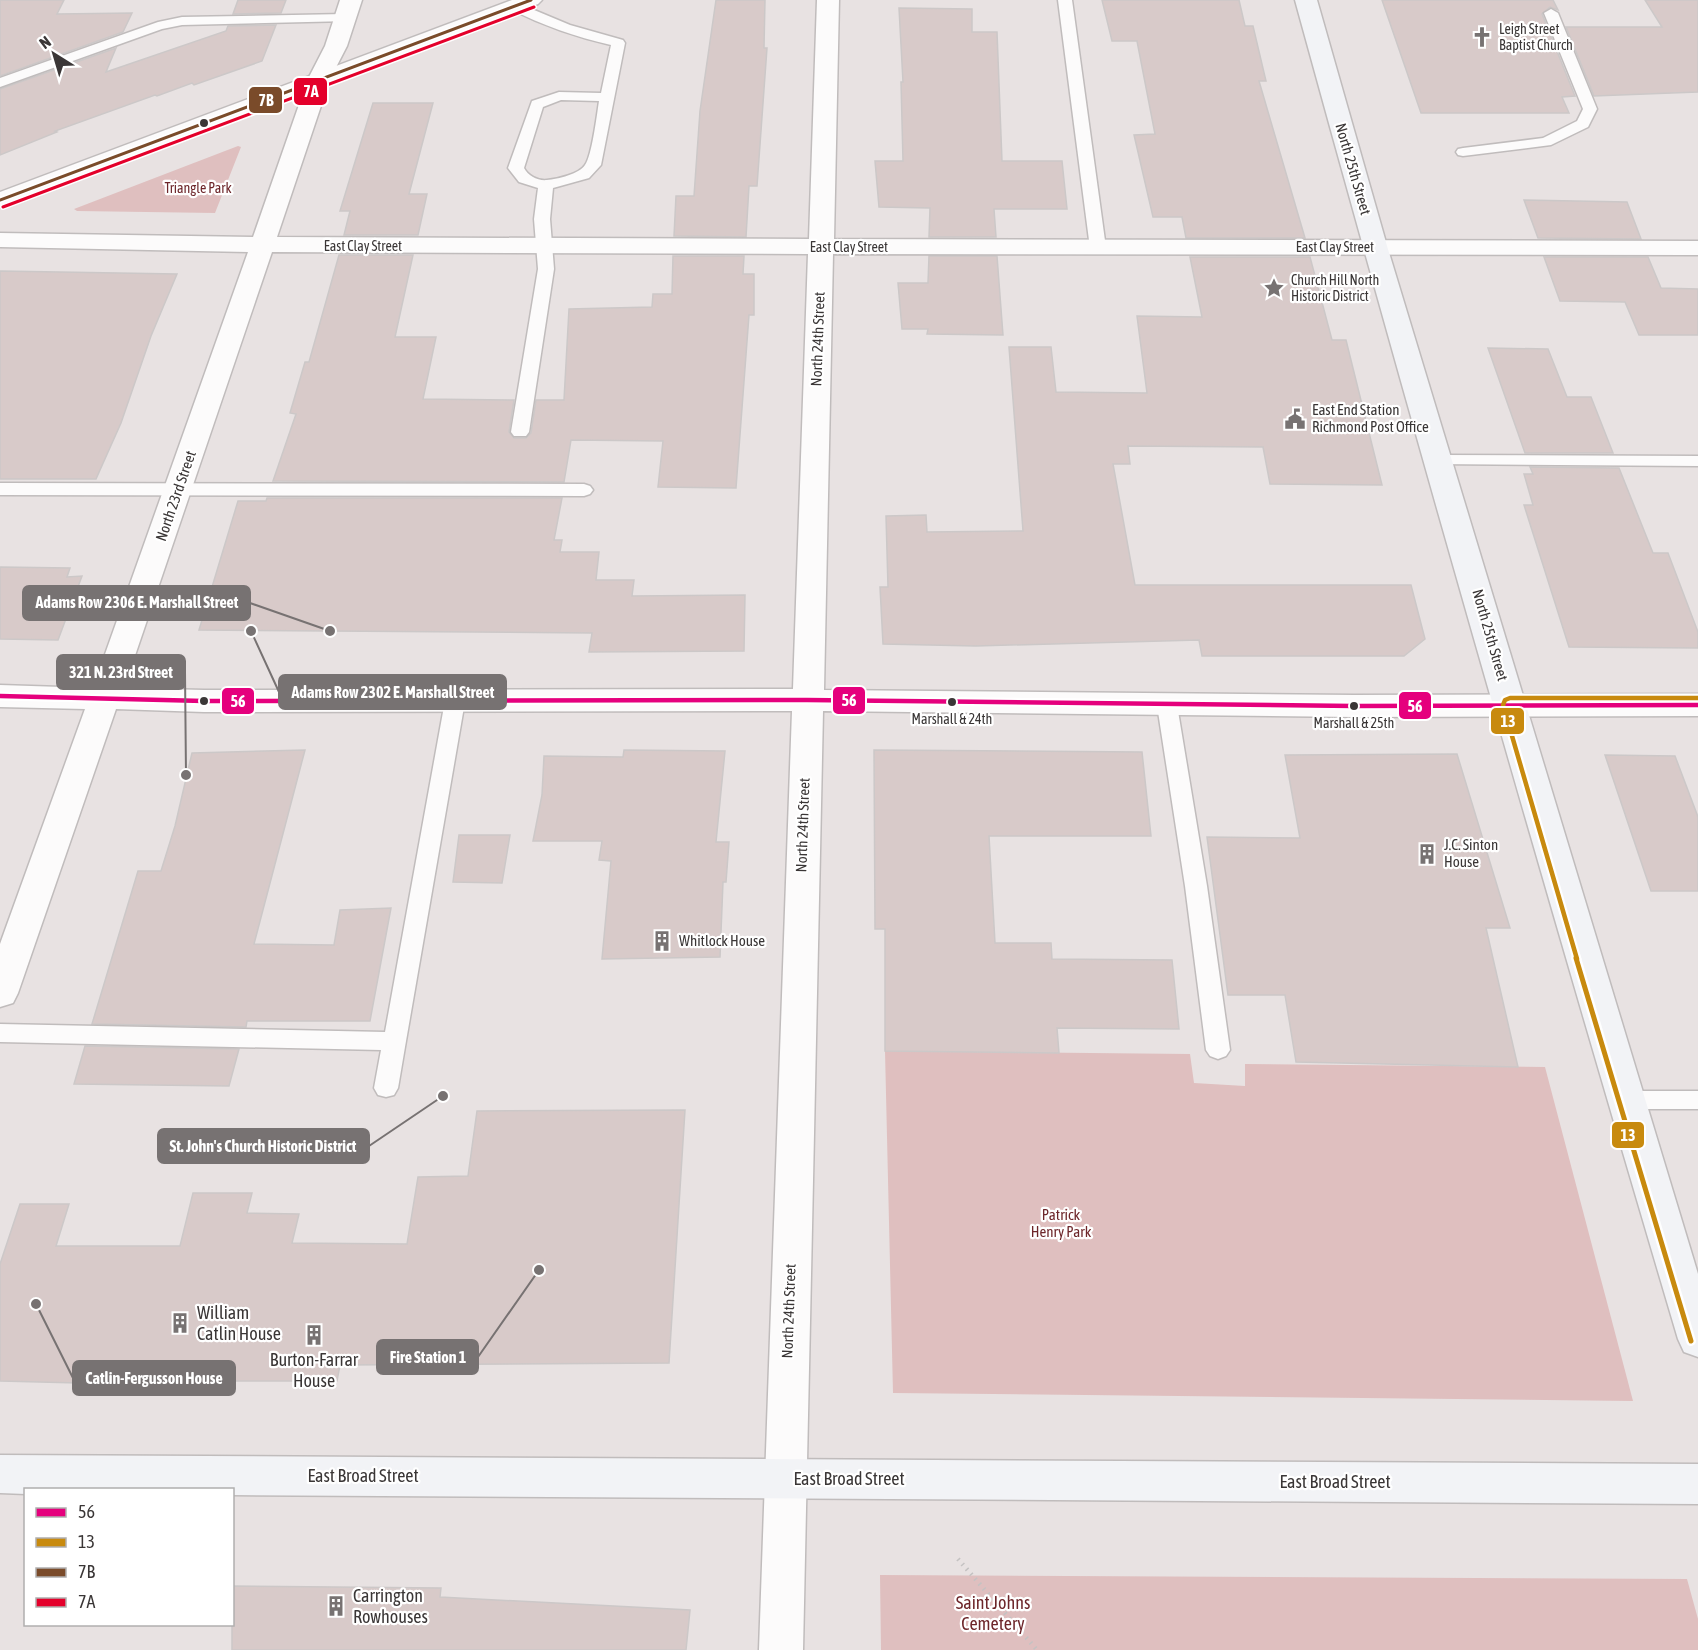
<svg xmlns="http://www.w3.org/2000/svg" width="1698" height="1650" font-family="'Asap Condensed',sans-serif">
	<rect width="100%" height="100%" fill="#e8e2e2"/>
	<path fill="#dfbfbf" d="M 238,146 L 241,147 L 215,213 L 77,211 L 74,209 Z
		M 885,1051 L 1190,1054 L 1194,1083 L 1245,1086 L 1245,1064 L 1545,1067 L 1633,1401 L 893,1393 Z
		M 880,1575 L 1687,1579 L 1698,1619 L 1698,1650 L 881,1650 Z"/>
	<path fill="#d8cac9" stroke="#ccc8c8" stroke-width="1.5" d="M 0,0 L 64,0 L 57,14 L 132,13 L 123,32 L 0,76 Z
		M 238,0 L 286,0 L 281,13 L 233,14 Z
		M 716,0 L 765,0 L 764,48 L 767,48 L 757,186 L 749,186 L 746,237 L 674,236 L 676,196 L 694,196 L 700,111 Z
		M 1102,0 L 1239,0 L 1245,26 L 1253,26 L 1266,81 L 1259,81 L 1305,238 L 1186,238 L 1182,217 L 1153,217 L 1134,135 L 1155,134 L 1137,41 L 1112,41 Z
		M 1382,0 L 1553,0 L 1558,10 L 1550,7 L 1542,14 L 1575,96 L 1562,97 L 1569,113 L 1421,113 Z
		M 1645,0 L 1698,0 L 1698,92 L 1594,96 L 1566,27 L 1662,27 Z
		M 899,8 L 972,9 L 972,32 L 997,32 L 1002,161 L 1062,161 L 1067,209 L 994,209 L 996,237 L 929,237 L 930,208 L 879,207 L 875,161 L 903,161 L 901,82 L 903,82 Z
		M 276,25 L 262,61 L 194,85 L 192,83 L 157,96 L 155,95 L 55,131 L 57,132 L 0,155 L 0,89 L 116,48 L 106,72 L 226,31 L 228,26 Z
		M 373,103 L 433,103 L 409,194 L 427,194 L 418,235 L 344,235 L 350,211 L 340,211 Z
		M 1524,200 L 1627,202 L 1641,239 L 1538,238 Z
		M 339,255 L 413,255 L 395,337 L 436,337 L 423,399 L 514,400 L 509,432 L 514,438 L 526,438 L 531,433 L 536,400 L 564,400 L 569,309 L 652,307 L 653,294 L 672,294 L 673,256 L 744,256 L 743,274 L 754,274 L 754,315 L 749,315 L 736,488 L 658,487 L 663,441 L 571,440 L 564,482 L 273,481 L 296,414 L 290,413 L 305,362 L 309,362 Z
		M 929,256 L 997,256 L 1003,335 L 927,334 L 928,329 L 902,329 L 898,283 L 928,283 Z
		M 1190,257 L 1310,257 L 1332,340 L 1346,340 L 1382,485 L 1270,484 L 1263,447 L 1128,446 L 1130,464 L 1113,464 L 1135,585 L 1411,585 L 1425,639 L 1404,656 L 1202,656 L 1199,640 L 976,646 L 883,644 L 880,587 L 888,587 L 886,516 L 926,515 L 927,532 L 1023,531 L 1009,347 L 1051,347 L 1056,392 L 1147,393 L 1137,316 L 1202,317 Z
		M 1544,257 L 1648,257 L 1661,288 L 1698,289 L 1698,335 L 1639,335 L 1625,302 L 1560,301 Z
		M 0,271 L 177,274 L 151,336 L 121,423 L 96,479 L 0,479 Z
		M 1488,348 L 1548,349 L 1567,397 L 1591,397 L 1613,453 L 1525,453 Z
		M 1530,467 L 1619,468 L 1653,553 L 1668,553 L 1698,632 L 1698,648 L 1569,647 L 1524,505 L 1533,505 L 1524,474 L 1533,474 Z
		M 267,498 L 562,498 L 554,540 L 562,540 L 560,552 L 599,552 L 596,580 L 634,580 L 632,596 L 745,595 L 744,651 L 589,652 L 592,633 L 199,630 L 238,501 L 266,501 Z
		M 0,567 L 70,568 L 67,577 L 82,576 L 58,640 L 0,639 Z
		M 305,750 L 254,944 L 334,945 L 340,910 L 391,908 L 370,1021 L 247,1021 L 246,1027 L 92,1024 L 138,871 L 161,871 L 175,826 L 192,753 Z
		M 624,750 L 725,751 L 716,842 L 729,842 L 726,882 L 723,882 L 720,957 L 602,959 L 611,861 L 599,860 L 602,841 L 533,841 L 542,795 L 544,756 L 623,757 Z
		M 874,750 L 1142,752 L 1151,836 L 989,836 L 995,943 L 1051,943 L 1052,959 L 1172,960 L 1179,1029 L 1057,1028 L 1059,1053 L 885,1051 L 885,929 L 875,929 Z
		M 1457,754 L 1510,928 L 1486,928 L 1518,1067 L 1296,1062 L 1285,995 L 1228,995 L 1207,837 L 1300,838 L 1285,755 Z
		M 1605,755 L 1675,756 L 1698,817 L 1698,891 L 1651,891 Z
		M 459,835 L 510,835 L 502,883 L 453,882 Z
		M 85,1046 L 239,1049 L 229,1086 L 74,1084 Z
		M 685,1110 L 669,1363 L 340,1365 L 337,1381 L 118,1381 L 117,1384 L 0,1381 L 0,1264 L 20,1204 L 69,1204 L 56,1246 L 180,1246 L 193,1193 L 252,1193 L 247,1213 L 299,1214 L 292,1243 L 407,1244 L 418,1177 L 468,1176 L 477,1111 Z
		M 232,1586 L 441,1588 L 440,1597 L 690,1610 L 686,1650 L 232,1650 Z"/>
	<g fill="none" stroke-linecap="round" stroke-linejoin="round">
		<g stroke="#c0bcbc" stroke-width="3">
			<path id="service" d="M 1058,0 L 1072,0 L 1106,248 L 1098,253 L 1090,248 Z
				M 515,2 L 570,25 L 623,40 L 625,43 L 601,165 L 589,178 L 553,188 L 550,219 L 554,269 L 529,432 L 526,436 L 514,436 L 511,432 L 538,269 L 534,219 L 538,188 L 519,182 L 508,168 L 532,101 L 559,92 L 601,93 L 611,45 C 575,37 542,25 510,9 L 508,6 ZM 561,100 L 599,101 C 597,114 592,156 585,165 C 579,174 558,179 547,180 C 538,181 528,176 524,168 L 543,107 Z
				M 1551,9 L 1558,13 L 1597,109 L 1588,127 L 1551,145 L 1463,156 L 1458,155 L 1456,152 L 1458,149 L 1463,148 L 1543,138 L 1577,121 L 1583,109 L 1544,13 Z
				M 345,14 L 352,18 L 350,21 L 182,25 L 162,29 L 0,87 L 0,78 L 158,22 L 182,17 Z
				M 1439,455 L 1698,456 L 1698,466 L 1433,464 L 1430,460 L 1433,456 Z
				M 0,483 L 584,484 L 590,486 L 593,490 L 590,494 L 584,496 L 0,495 Z
				M 455,694 L 462,696 L 465,701 L 406,1041 L 398,1088 L 394,1095 L 386,1097 L 378,1095 L 374,1088 L 381,1050 L 0,1042 L 0,1024 L 385,1032 L 445,701 L 448,696 Z
				M 1167,698 L 1174,700 L 1177,705 L 1207,886 L 1230,1050 L 1226,1056 L 1218,1059 L 1210,1056 L 1206,1050 L 1185,886 L 1157,705 L 1160,700 Z
				M 1625,1091 L 1698,1091 L 1698,1109 L 1625,1109 L 1617,1107 L 1613,1100 L 1617,1093 Z"/>
		</g>
		<g stroke="#c0bcbc" stroke-width="3">
			<path id="minor" d="M 340,0 L 362,0 L 347,46 L 330,79 L 277,237 L 809,239 L 817,0 L 839,0 L 834,239 L 1698,241 L 1698,255 L 833,254 L 824,690 L 1354,695 L 1698,694 L 1698,716 L 1354,717 L 823,711 L 803,1650 L 759,1650 L 792,711 L 204,712 L 116,709 L 18,993 L 13,1003 L 0,1007 L 0,944 L 85,709 L 0,707 L 0,685 L 93,688 L 248,252 L 0,247 L 0,233 L 253,237 L 308,79 L 325,46 ZM 272,252 L 808,254 L 793,689 L 204,690 L 124,688 Z"/>
		</g>
		<g stroke="#c0bcbc" stroke-width="3">
			<path id="tertiary" d="M 512,0 L 542,0 L 538,4 L 0,207 L 0,192 Z"/>
		</g>
		<g stroke="#c0bcbc" stroke-width="3">
			<path id="secondary" d="M 1295,0 L 1317,0 L 1387,246 L 1698,1274 L 1698,1357 L 1684,1352 L 1678,1339 C 1546,894 1418,448 1295,0 Z
				M 0,1455 L 1698,1464 L 1698,1504 L 232,1495 L 232,1490 L 26,1490 L 26,1494 L 0,1493 Z"/>
		</g>
		<path stroke="#c4c2c2" stroke-width="4.5" stroke-dasharray="1.5 5" stroke-linecap="butt" d="M 958,1559 L 1037,1650"/>
		<use href="#service" fill="#fcfbfb" fill-rule="evenodd"/>
		<use href="#minor" fill="#fcfbfb" fill-rule="evenodd"/>
		<use href="#tertiary" fill="#fcfbfb" fill-rule="evenodd"/>
		<use href="#secondary" fill="#f2f3f6" fill-rule="evenodd"/>
		<g stroke="#fff" stroke-width="9">
			<path id="bus-1" d="M 0,696 L 204,701 L 807,700 L 1354,706 L 1698,705"/>
		</g>
		<g stroke="#fff" stroke-width="9">
			<path id="bus-2-far1" d="M 1577,959 L 1503,705 L 1505,700 L 1510,698 L 1698,698"/>
		</g>
		<g stroke="#fff" stroke-width="10">
			<path id="bus-2" d="M 1576,958 L 1691,1341"/>
		</g>
		<g stroke="#fff" stroke-width="6">
			<path id="bus-3" d="M 0,200 L 531,0"/>
		</g>
		<g stroke="#fff" stroke-width="6">
			<path id="bus-4" d="M 3,207 L 534,7"/>
		</g>
		<use href="#bus-1" stroke="#e5007d" stroke-width="4.5"/>
		<use href="#bus-2-far1" stroke="#c88a0e" stroke-width="4.5"/>
		<use href="#bus-2" stroke="#c88a0e" stroke-width="5"/>
		<use href="#bus-3" stroke="#7a4b2a" stroke-width="3"/>
		<use href="#bus-4" stroke="#e4002b" stroke-width="3"/>
	</g>
	<defs>
		<g id="church-bare" transform="scale(1.62)"><path d="M-1.2-6h2.4v3.5h3.3v2.4h-3.3V6h-2.4V-.1h-3.3v-2.4h3.3Z" fill="#777272" stroke="#fff" stroke-width="2.5" paint-order="stroke"/></g>
		<g id="sight-bare" transform="scale(1.62)"><path d="M0-6L1.8-2.2L6-1.7L2.9 1.2L3.7 5.4L0 3.3L-3.7 5.4L-2.9 1.2L-6-1.7L-1.8-2.2Z" fill="#777272" stroke="#fff" stroke-width="2.5" paint-order="stroke"/></g>
		<g id="civic-bare" transform="scale(1.62)"><path d="M-.6-6.5H3V-4.5H.6V-3L4-1V1h2V6H-6V1h2V-1L-.6-3ZM-1.2 2.5V6h2.4V2.5Z" fill="#777272" stroke="#fff" stroke-width="2.5" paint-order="stroke"/></g>
		<g id="building-bare" transform="scale(1.62)"><path d="M-4-6H4V6H1V3H-1V6H-4ZM-2.5-4.3h1.7v1.8h-1.7ZM.8-4.3h1.7v1.8H.8ZM-2.5-1h1.7V.8h-1.7ZM.8-1h1.7V.8H.8Z" fill="#777272" stroke="#fff" stroke-width="2.5" paint-order="stroke"/></g>
	</defs>
	<g fill-rule="evenodd">
		<use href="#church-bare" x="1482" y="37"/>
		<use href="#sight-bare" x="1274" y="288"/>
		<use href="#civic-bare" x="1295" y="419"/>
		<use href="#building-bare" x="1427" y="854"/>
		<use href="#building-bare" x="662" y="941"/>
		<use href="#building-bare" x="180" y="1323"/>
		<use href="#building-bare" x="314" y="1335"/>
		<use href="#building-bare" x="336" y="1606"/>
	</g>
	<g fill="#3a3636" stroke="#fff" stroke-width="2">
		<circle cx="204" cy="123" r="5"/>
		<circle cx="204" cy="701" r="5"/>
		<circle cx="952" cy="702" r="5"/>
		<circle cx="1354" cy="706" r="5"/>
	</g>
	<g text-anchor="middle" stroke-width="4.5" stroke-linejoin="round" paint-order="stroke">
		<g font-size="14" fill="#3a3636" stroke="#fff" text-anchor="start">
			<text x="1499" y="34">Leigh Street<tspan x="1499" dy="16">Baptist Church</tspan></text>
			<text x="1291" y="285">Church Hill North<tspan x="1291" dy="16">Historic District</tspan></text>
		</g>
		<g font-size="14" fill="#6d262a" stroke="#fff">
			<text x="198" y="193">Triangle Park</text>
		</g>
		<g font-size="14" fill="#3a3636" stroke="#fff">
			<text x="363" y="251">East Clay Street</text>
			<text x="849" y="252">East Clay Street</text>
			<text x="1335" y="252">East Clay Street</text>
		</g>
		<g font-size="14" fill="#3a3636" stroke="#fff">
			<text x="952" y="724">Marshall &amp; 24th</text>
			<text x="1354" y="728">Marshall &amp; 25th</text>
		</g>
		<g font-size="15" fill="#3a3636" stroke="#fff">
			<text transform="translate(1353 169) rotate(74)" y="5">North 25th Street</text>
			<text transform="translate(818 339) rotate(-88)" y="5">North 24th Street</text>
			<text transform="translate(176 496) rotate(-71)" y="5">North 23rd Street</text>
			<text transform="translate(1490 635) rotate(74)" y="5">North 25th Street</text>
			<text transform="translate(803 825) rotate(-88)" y="5">North 24th Street</text>
			<text transform="translate(789 1311) rotate(-88)" y="5">North 24th Street</text>
		</g>
		<g font-size="15" fill="#3a3636" stroke="#fff" text-anchor="start">
			<text x="1312" y="415">East End Station<tspan x="1312" dy="17">Richmond Post Office</tspan></text>
			<text x="1444" y="850">J.C. Sinton<tspan x="1444" dy="17">House</tspan></text>
			<text x="679" y="946">Whitlock House</text>
		</g>
		<g font-size="15" fill="#6d262a" stroke="#fff">
			<text x="1061" y="1220">Patrick<tspan x="1061" dy="17">Henry Park</tspan></text>
		</g>
		<g font-size="18" fill="#3a3636" stroke="#fff" text-anchor="start">
			<text x="197" y="1319">William<tspan x="197" dy="21">Catlin House</tspan></text>
			<text x="314" y="1366" text-anchor="middle">Burton-Farrar<tspan x="314" dy="21">House</tspan></text>
			<text x="353" y="1602">Carrington<tspan x="353" dy="21">Rowhouses</tspan></text>
		</g>
		<g font-size="18" fill="#3a3636" stroke="#fff">
			<text x="363" y="1482">East Broad Street</text>
			<text x="849" y="1485">East Broad Street</text>
			<text x="1335" y="1488">East Broad Street</text>
		</g>
		<g font-size="18" fill="#6d262a" stroke="#fff">
			<text x="993" y="1609">Saint Johns<tspan x="993" dy="21">Cemetery</tspan></text>
		</g>
	</g>
	<path fill="none" stroke="#777272" stroke-width="2" d="M330 631L250 603M186 775L185 672M251 631L279 692M443 1096L369 1146M539 1270L478 1357M36 1304L73 1378"/>
	<g fill="#777272" stroke="#fff" stroke-width="2">
		<circle cx="330" cy="631" r="6"/>
		<circle cx="186" cy="775" r="6"/>
		<circle cx="251" cy="631" r="6"/>
		<circle cx="443" cy="1096" r="6"/>
		<circle cx="539" cy="1270" r="6"/>
		<circle cx="36" cy="1304" r="6"/>
	</g>
	<g fill="#777272" stroke="#777272" stroke-width="2">
		<rect x="23" y="586" width="227" height="34" rx="6"/>
		<rect x="57" y="655" width="128" height="34" rx="6"/>
		<rect x="279" y="675" width="227" height="34" rx="6"/>
		<rect x="158" y="1129" width="211" height="34" rx="6"/>
		<rect x="377" y="1340" width="101" height="34" rx="6"/>
		<rect x="73" y="1361" width="162" height="34" rx="6"/>
	</g>
	<g font-size="16" text-anchor="middle" font-weight="bold" fill="#fff">
		<text x="137" y="608">Adams Row 2306 E. Marshall Street</text>
		<text x="121" y="678">321 N. 23rd Street</text>
		<text x="393" y="698">Adams Row 2302 E. Marshall Street</text>
		<text x="263" y="1152">St. John's Church Historic District</text>
		<text x="428" y="1363">Fire Station 1</text>
		<text x="154" y="1384">Catlin-Fergusson House</text>
	</g>
	<g stroke="#fff" stroke-width="2">
		<rect x="293" y="77" width="35" height="29" rx="6" fill="#e4002b"/>
		<rect x="248" y="86" width="35" height="28" rx="6" fill="#7a4b2a"/>
		<rect x="832" y="686" width="34" height="29" rx="6" fill="#e5007d"/>
		<rect x="221" y="687" width="34" height="28" rx="6" fill="#e5007d"/>
		<rect x="1398" y="691" width="34" height="29" rx="6" fill="#e5007d"/>
		<rect x="1490" y="707" width="35" height="28" rx="6" fill="#c88a0e"/>
		<rect x="1611" y="1121" width="34" height="28" rx="6" fill="#c88a0e"/>
	</g>
	<g font-size="16" text-anchor="middle" font-weight="bold" fill="#fff">
		<text x="311" y="97">7A</text>
		<text x="266" y="106">7B</text>
		<text x="849" y="706">56</text>
		<text x="238" y="707">56</text>
		<text x="1415" y="712">56</text>
		<text x="1508" y="727">13</text>
		<text x="1628" y="1141">13</text>
	</g>
	<rect x="24" y="1488" width="210" height="138" fill="#ffffff" stroke="#b0afaf" stroke-width="1.5"/>
	<rect x="36" y="1508" width="30" height="9" fill="#e5007d" stroke="#b0afaf" stroke-width="1.5"/>
	<text x="78" y="1518" font-size="18" fill="#3a3636">56</text>
	<rect x="36" y="1538" width="30" height="9" fill="#c88a0e" stroke="#b0afaf" stroke-width="1.5"/>
	<text x="78" y="1548" font-size="18" fill="#3a3636">13</text>
	<rect x="36" y="1568" width="30" height="9" fill="#7a4b2a" stroke="#b0afaf" stroke-width="1.5"/>
	<text x="78" y="1578" font-size="18" fill="#3a3636">7B</text>
	<rect x="36" y="1598" width="30" height="9" fill="#e4002b" stroke="#b0afaf" stroke-width="1.5"/>
	<text x="78" y="1608" font-size="18" fill="#3a3636">7A</text>
	<g transform="translate(54 54) rotate(323)" stroke="#ffffff" stroke-width="4.5" paint-order="stroke">
	<path d="M0-4.5L10 22L0 15L-10 22Z" fill="#3a3636"/>
	<text y="-9" font-size="16" font-weight="bold" text-anchor="middle" fill="#3a3636">N</text>
	</g>
</svg>
